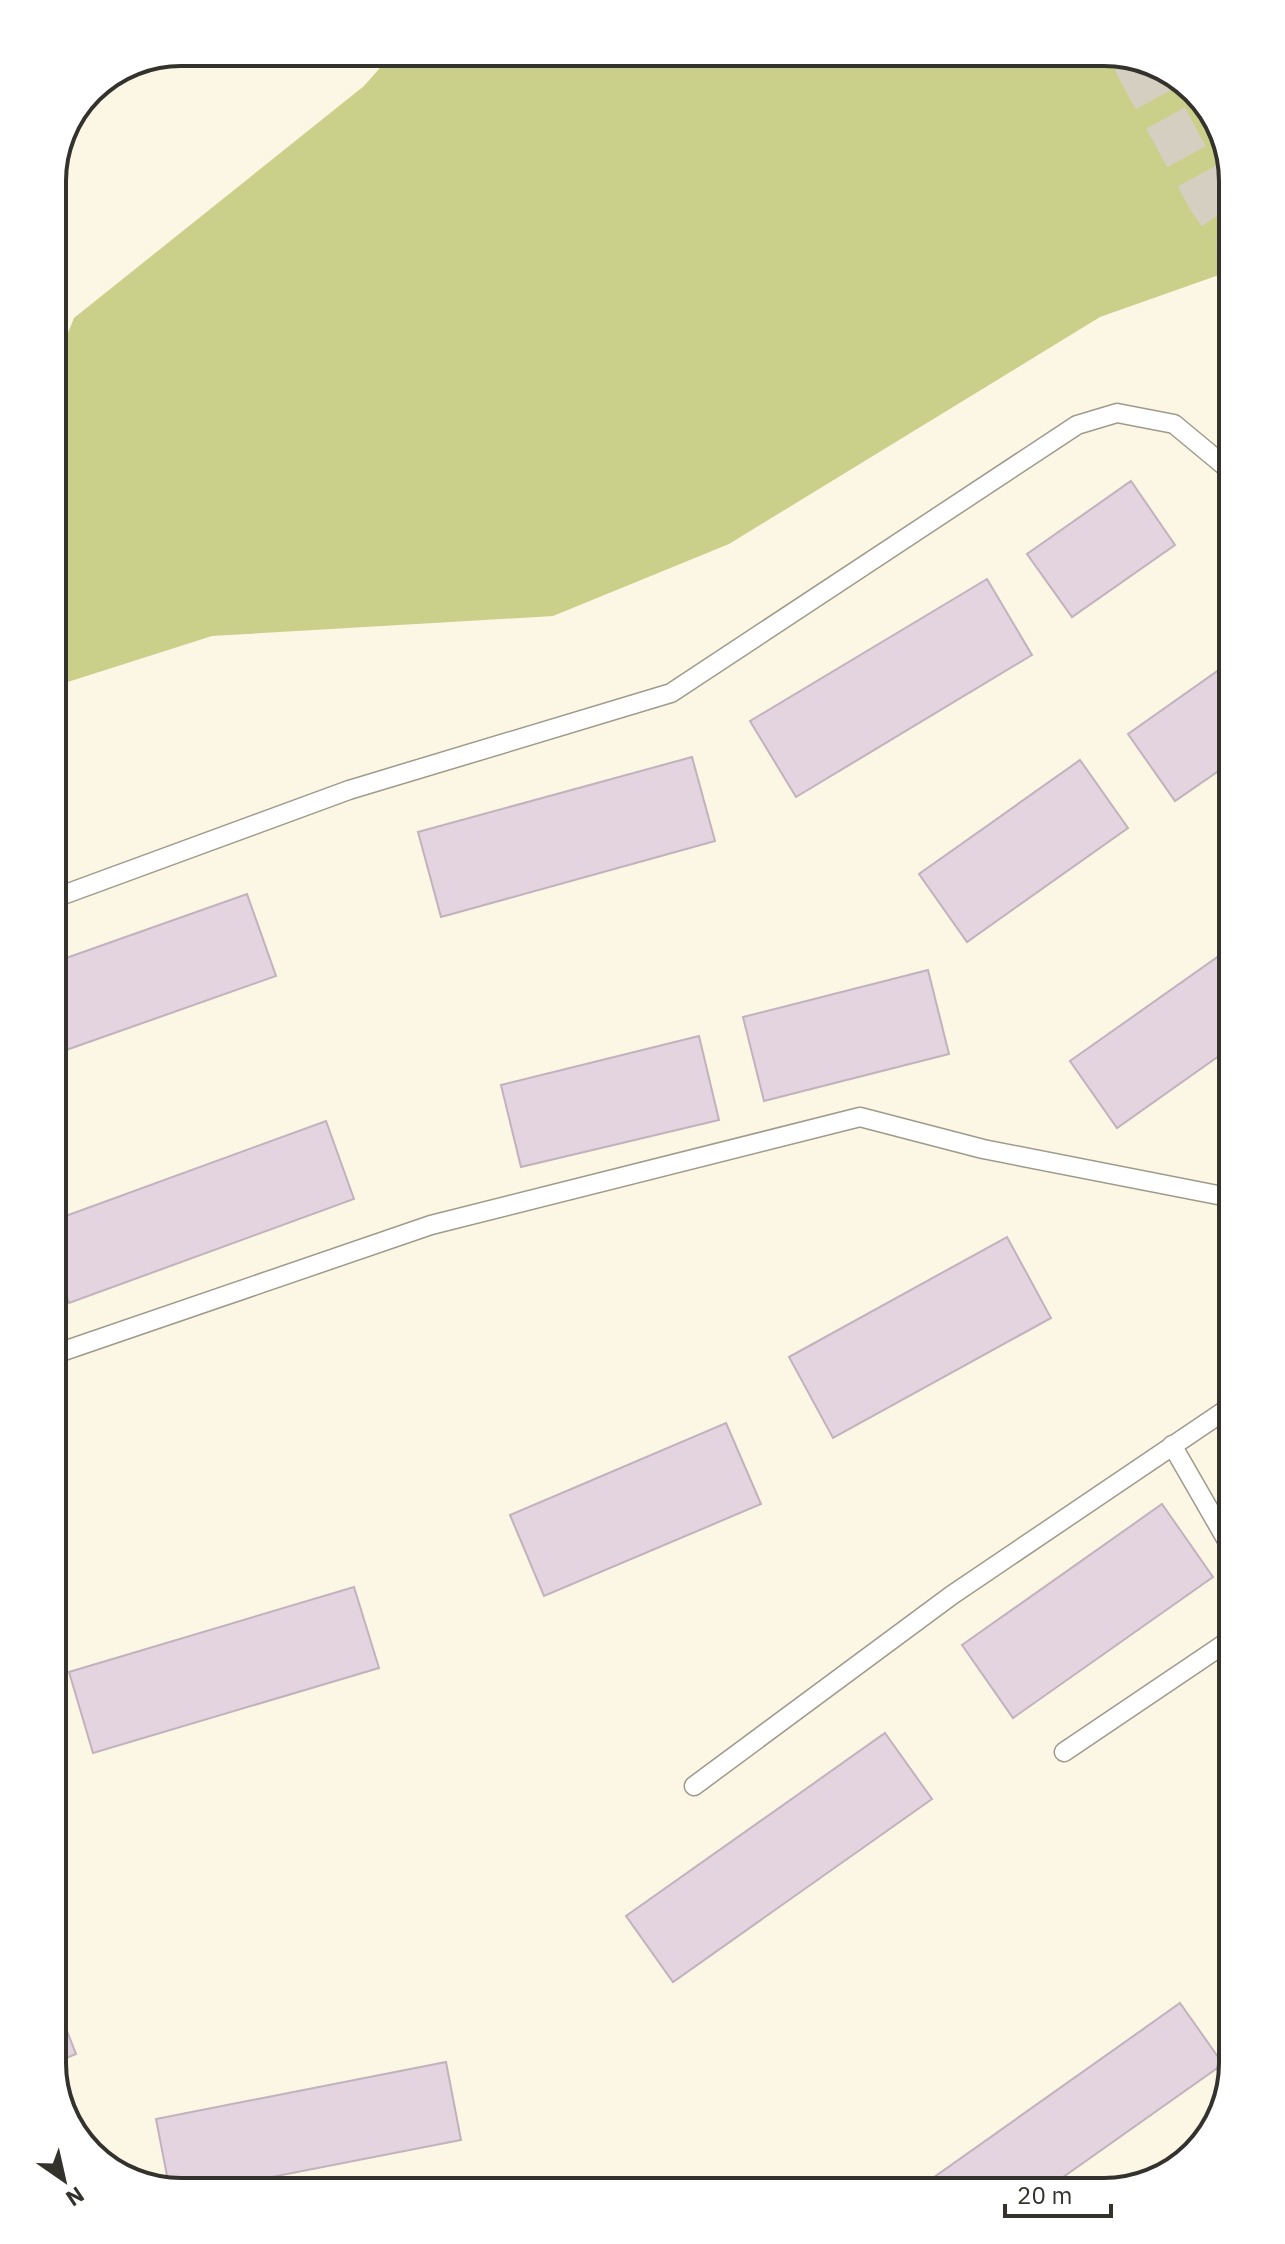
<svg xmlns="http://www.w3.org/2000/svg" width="1285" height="2244" font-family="'IBM Plex Sans',sans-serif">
	<rect width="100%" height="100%" fill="#fcf6e5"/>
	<path fill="#cacf8a" d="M 394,52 L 1113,52 L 1176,74 L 1220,125 L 1233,181 L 1233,270 L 1100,317 L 729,544 L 553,616 L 212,636 L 52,687 L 52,372 L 74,318 L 364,86 Z"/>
	<path fill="#e3d4df" stroke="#c1b2bd" stroke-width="2" d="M 1131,481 L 1175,545 L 1072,617 L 1027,554 Z
		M 987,579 L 1032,655 L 796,797 L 750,721 Z
		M 1233,660 L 1233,761 L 1175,801 L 1128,734 Z
		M 692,757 L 715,841 L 441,917 L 418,832 Z
		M 1080,760 L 1128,828 L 967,942 L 919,874 Z
		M 247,894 L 276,976 L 52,1055 L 52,963 Z
		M 1233,946 L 1233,1046 L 1117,1128 L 1070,1061 Z
		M 928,970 L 949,1054 L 764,1101 L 743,1017 Z
		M 699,1036 L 719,1120 L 521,1167 L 501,1085 Z
		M 326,1121 L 354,1199 L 69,1303 L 52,1255 L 52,1221 Z
		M 1007,1237 L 1051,1318 L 833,1438 L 789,1357 Z
		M 726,1423 L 761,1504 L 544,1596 L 510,1515 Z
		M 1162,1504 L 1213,1577 L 1013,1718 L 962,1645 Z
		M 354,1587 L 379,1668 L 93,1753 L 69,1672 Z
		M 885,1733 L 932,1799 L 673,1982 L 626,1916 Z
		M 52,1993 L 76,2054 L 52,2064 Z
		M 1180,2003 L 1223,2064 L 1042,2192 L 913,2192 Z
		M 446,2062 L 461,2140 L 195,2192 L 170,2191 L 156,2119 Z"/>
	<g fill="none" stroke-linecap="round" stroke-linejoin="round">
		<path stroke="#d4cfc0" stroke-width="44" stroke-dasharray="44 22" stroke-linecap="butt" d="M 1134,60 L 1210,200 L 1233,232"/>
		<g stroke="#9f9a8b" stroke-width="21">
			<path id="lane" d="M 52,899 L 349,790 L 671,693 L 1077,425 L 1117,413 L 1174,424 L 1233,473
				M 52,1355 L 431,1225 L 860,1117 L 983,1149 L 1233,1198
				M 1172,1445 L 1233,1551
				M 1064,1752 L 1233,1638
				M 694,1786 L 952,1595 L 1233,1405"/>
		</g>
		<use href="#lane" stroke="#fff" stroke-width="18"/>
	</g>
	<path d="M0 0H1285V2244H0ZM181 66H1104A115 115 0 0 1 1219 181V2063A115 115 0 0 1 1104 2178H181A115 115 0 0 1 66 2063V181A115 115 0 0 1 181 66Z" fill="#fff" fill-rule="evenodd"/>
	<path fill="none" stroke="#34322c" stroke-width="4" d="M181 66H1104A115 115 0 0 1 1219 181V2063A115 115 0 0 1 1104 2178H181A115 115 0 0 1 66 2063V181A115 115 0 0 1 181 66Z"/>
	<g transform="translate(64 2180) rotate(146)" stroke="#ffffff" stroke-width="6" paint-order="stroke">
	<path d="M0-6L14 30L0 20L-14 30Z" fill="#34322c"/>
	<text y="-12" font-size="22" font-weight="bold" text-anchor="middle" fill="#34322c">N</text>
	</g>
	<path d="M1005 2204v12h106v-12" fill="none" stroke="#34322c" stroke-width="4"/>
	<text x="1017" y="2204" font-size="24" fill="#34322c" stroke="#ffffff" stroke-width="6" paint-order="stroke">20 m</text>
</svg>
